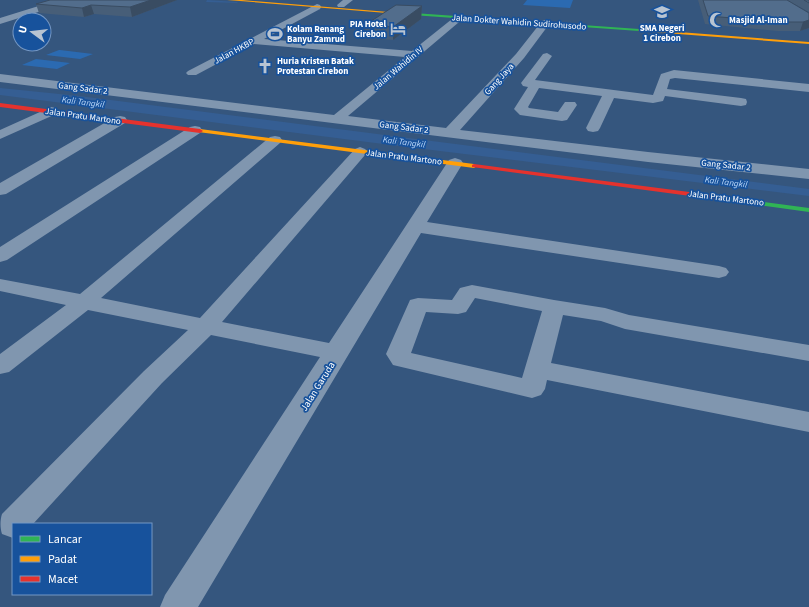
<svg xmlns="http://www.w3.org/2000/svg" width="809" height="607" font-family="'Source Sans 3',sans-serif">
	<rect width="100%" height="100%" fill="#35567e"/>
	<path fill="#2b6ab1" d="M 527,0 L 573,0 L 570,8 L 523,5 Z
		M 59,50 L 60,50 L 93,54 L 80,59 L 46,55 Z
		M 36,59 L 70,63 L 57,69 L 22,65 Z"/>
	<path fill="#355e93" d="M 0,88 L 79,96 L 809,189 L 809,196 L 399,146 L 0,95 Z"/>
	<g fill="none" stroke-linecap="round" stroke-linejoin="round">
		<path fill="#355e93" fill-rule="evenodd" d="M 207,0 L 237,2 L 238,3 L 206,2 Z"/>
		<path fill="#8096af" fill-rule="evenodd" d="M 58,0 L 71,0 L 70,2 L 0,24 L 0,18 Z
			M 343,0 L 353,0 L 344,7 L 338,7 L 337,5 Z
			M 317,4 L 320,5 L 321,7 L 320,9 L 264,39 L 412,51 L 457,15 L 463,15 L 465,17 L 348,116 L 446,128 L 516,54 L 542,21 L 545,20 L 550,23 L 524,58 L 460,130 L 648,152 L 809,169 L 809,179 L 648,162 L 0,82 L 0,74 L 334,115 L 405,57 L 254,44 L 196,75 L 188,75 L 186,73 L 188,71 Z
			M 547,53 L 552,56 L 535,80 L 653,95 L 661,74 L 674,70 L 809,84 L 809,92 L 675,78 L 670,79 L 667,89 L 741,98 L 746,99 L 747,102 L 746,105 L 741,106 L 665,96 L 663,101 L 653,103 L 614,98 L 600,128 L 598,131 L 593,132 L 588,131 L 586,128 L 602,96 L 539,88 L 528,107 L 529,108 L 558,112 L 565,102 L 575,102 L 577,105 L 567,120 L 562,121 L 520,115 L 514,109 L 528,87 L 523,86 L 521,83 L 543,54 Z
			M 51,107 L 56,108 L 58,111 L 56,114 L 0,139 L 0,130 Z
			M 120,116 L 125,117 L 127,120 L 125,123 L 6,194 L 0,195 L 0,183 L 115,117 Z
			M 195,126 L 200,127 L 202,130 L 200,133 L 7,260 L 0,262 L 0,247 L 190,127 Z
			M 275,136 L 280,137 L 282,140 L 280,143 L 101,298 L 200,318 L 355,149 L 360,147 L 365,149 L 368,152 L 365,155 L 222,322 L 329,343 L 447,163 L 449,160 L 455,158 L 461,160 L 463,163 L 427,222 L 719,266 L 726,268 L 729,272 L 726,276 L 719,278 L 421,233 L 198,607 L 160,607 L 165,595 L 320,357 L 211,335 L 162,383 L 33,524 L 13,524 L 13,538 L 2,534 C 0,528 0,520 2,514 L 144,371 L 188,330 L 88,310 L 9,372 L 0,374 L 0,354 L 66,305 L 0,291 L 0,279 L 80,294 L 270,137 Z
			M 472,285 L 554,300 L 605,308 L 629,315 L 809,345 L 809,361 L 625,329 L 601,321 L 563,315 L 551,363 L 809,412 L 809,432 L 547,380 L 545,389 L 541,395 L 532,398 L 393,365 L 386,354 L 410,300 L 418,298 L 452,300 L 460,288 ZM 475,298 L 542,311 L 522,378 L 411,353 L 426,312 L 458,314 L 466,312 Z"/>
		<path fill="#30b455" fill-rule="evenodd" d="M 399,12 L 639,29 L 641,30 L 639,31 L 398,14 Z
			M 725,197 L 809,208 L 809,212 L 728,201 L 725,201 Z"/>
		<path fill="#ff9f0a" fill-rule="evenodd" d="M 227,0 L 242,0 L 401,13 L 399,14 Z
			M 639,29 L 809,42 L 809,44 L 638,31 Z
			M 200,129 L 474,164 L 477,166 L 474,168 L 198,132 L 197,131 Z"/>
		<path fill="#e5322d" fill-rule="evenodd" d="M 0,103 L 200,129 L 203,131 L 200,133 L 0,107 Z
			M 474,164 L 728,197 L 732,199 L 728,201 L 472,167 L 472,165 Z"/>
	</g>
	<path fill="#475e78" d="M 177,0 L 132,17 L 94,14 L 84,17 L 39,13 L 36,4 Z
		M 698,0 L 787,0 L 809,13 L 809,28 L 800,31 L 778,31 L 705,24 Z
		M 787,0 L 809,0 L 809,12 Z
		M 422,6 L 421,19 L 393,40 L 366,38 L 365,25 Z"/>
	<path fill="#394c62" d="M 151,0 L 177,0 L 132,17 L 130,7 Z
		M 91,5 L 94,14 L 84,17 L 82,8 Z
		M 422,6 L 421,19 L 393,40 L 393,27 Z
		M 809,20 L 809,28 L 800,31 L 803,22 Z"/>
	<path fill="#526d8c" stroke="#394c62" d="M 50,0 L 151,0 L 130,7 L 91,5 L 82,8 L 36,4 Z
		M 703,0 L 787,0 L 809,13 L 809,20 L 803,22 L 781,22 L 708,16 Z
		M 804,0 L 809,0 L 809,3 Z
		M 396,5 L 422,6 L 393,27 L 365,25 Z"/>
	<defs>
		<g id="school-bare" transform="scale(1.2)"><path d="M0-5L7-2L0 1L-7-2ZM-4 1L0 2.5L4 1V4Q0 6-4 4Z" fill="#b8c4d2" stroke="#17529c" stroke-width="2.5" paint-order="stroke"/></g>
		<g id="mosque-bare" transform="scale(1.2)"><path d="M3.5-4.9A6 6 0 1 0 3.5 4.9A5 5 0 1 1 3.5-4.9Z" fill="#b8c4d2" stroke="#17529c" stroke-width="2.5" paint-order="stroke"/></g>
		<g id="hotel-bare" transform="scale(1.2)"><path d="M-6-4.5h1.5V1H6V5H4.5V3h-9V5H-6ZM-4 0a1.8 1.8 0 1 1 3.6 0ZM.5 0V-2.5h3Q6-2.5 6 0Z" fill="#b8c4d2" stroke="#17529c" stroke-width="2.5" paint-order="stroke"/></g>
		<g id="stadium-bare" transform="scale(1.2)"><path d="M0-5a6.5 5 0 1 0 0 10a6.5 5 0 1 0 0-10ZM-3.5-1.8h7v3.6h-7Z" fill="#b8c4d2" stroke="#17529c" stroke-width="2.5" paint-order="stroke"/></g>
		<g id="church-bare" transform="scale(1.2)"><path d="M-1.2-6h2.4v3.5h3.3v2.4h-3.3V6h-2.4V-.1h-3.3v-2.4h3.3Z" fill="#b8c4d2" stroke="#17529c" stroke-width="2.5" paint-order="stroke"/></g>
	</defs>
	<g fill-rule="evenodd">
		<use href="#school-bare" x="662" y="12"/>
		<use href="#mosque-bare" x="717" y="20"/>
		<use href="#hotel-bare" x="398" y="29"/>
		<use href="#stadium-bare" x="275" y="34"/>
		<use href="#church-bare" x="265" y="66"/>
	</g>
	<g text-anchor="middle" stroke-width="3.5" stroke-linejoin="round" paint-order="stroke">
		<g font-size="9" font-weight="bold" fill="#fff" stroke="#17529c" text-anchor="start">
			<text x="729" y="23">Masjid Al-Iman</text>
			<text x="386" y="27" text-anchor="end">PIA Hotel<tspan x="386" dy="10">Cirebon</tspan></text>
			<text x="662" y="31" text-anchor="middle">SMA Negeri<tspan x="662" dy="10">1 Cirebon</tspan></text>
			<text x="287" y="32">Kolam Renang<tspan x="287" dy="10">Banyu Zamrud</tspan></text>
			<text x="277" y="64">Huria Kristen Batak<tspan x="277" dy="10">Protestan Cirebon</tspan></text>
		</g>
		<g font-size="9" fill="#fff" stroke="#17529c">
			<text transform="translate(519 22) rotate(4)" y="3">Jalan Dokter Wahidin Sudirohusodo</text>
			<text transform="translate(234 51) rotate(-28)" y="3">Jalan HKBP</text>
			<text transform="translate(398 68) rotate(-40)" y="3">Jalan Wahidin IV</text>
			<text transform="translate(499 79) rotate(-48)" y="3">Gang Jaya</text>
			<text transform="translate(83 88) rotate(7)" y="3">Gang Sadar 2</text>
			<text transform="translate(83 116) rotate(8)" y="3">Jalan Pratu Martono</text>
			<text transform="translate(404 127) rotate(7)" y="3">Gang Sadar 2</text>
			<text transform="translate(404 157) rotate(7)" y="3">Jalan Pratu Martono</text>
			<text transform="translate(726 165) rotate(6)" y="3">Gang Sadar 2</text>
			<text transform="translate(726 198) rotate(7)" y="3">Jalan Pratu Martono</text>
		</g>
		<g font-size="9" font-style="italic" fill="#bad7f9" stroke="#17529c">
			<text transform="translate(83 102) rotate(7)" y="3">Kali Tangkil</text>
			<text transform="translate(404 142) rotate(7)" y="3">Kali Tangkil</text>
			<text transform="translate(726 182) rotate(7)" y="3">Kali Tangkil</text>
		</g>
		<g font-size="10" fill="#fff" stroke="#17529c">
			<text transform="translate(317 386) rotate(-58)" y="4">Jalan Garuda</text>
		</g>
	</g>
	<rect x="12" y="523" width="140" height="72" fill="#17529c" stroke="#7497c4"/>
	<rect x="20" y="536" width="20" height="6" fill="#30b455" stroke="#7497c4"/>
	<text x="48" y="543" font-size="12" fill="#ffffff">Lancar</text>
	<rect x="20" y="556" width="20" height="6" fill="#ff9f0a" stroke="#7497c4"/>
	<text x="48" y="563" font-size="12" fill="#ffffff">Padat</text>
	<rect x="20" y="576" width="20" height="6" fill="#e5322d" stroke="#7497c4"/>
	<text x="48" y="583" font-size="12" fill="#ffffff">Macet</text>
	<g transform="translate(32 32) rotate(285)"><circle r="19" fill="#17529c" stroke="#7497c4"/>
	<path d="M0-3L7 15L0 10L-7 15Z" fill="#b8c4d2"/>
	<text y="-6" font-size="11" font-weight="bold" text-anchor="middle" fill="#ffffff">U</text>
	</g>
</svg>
